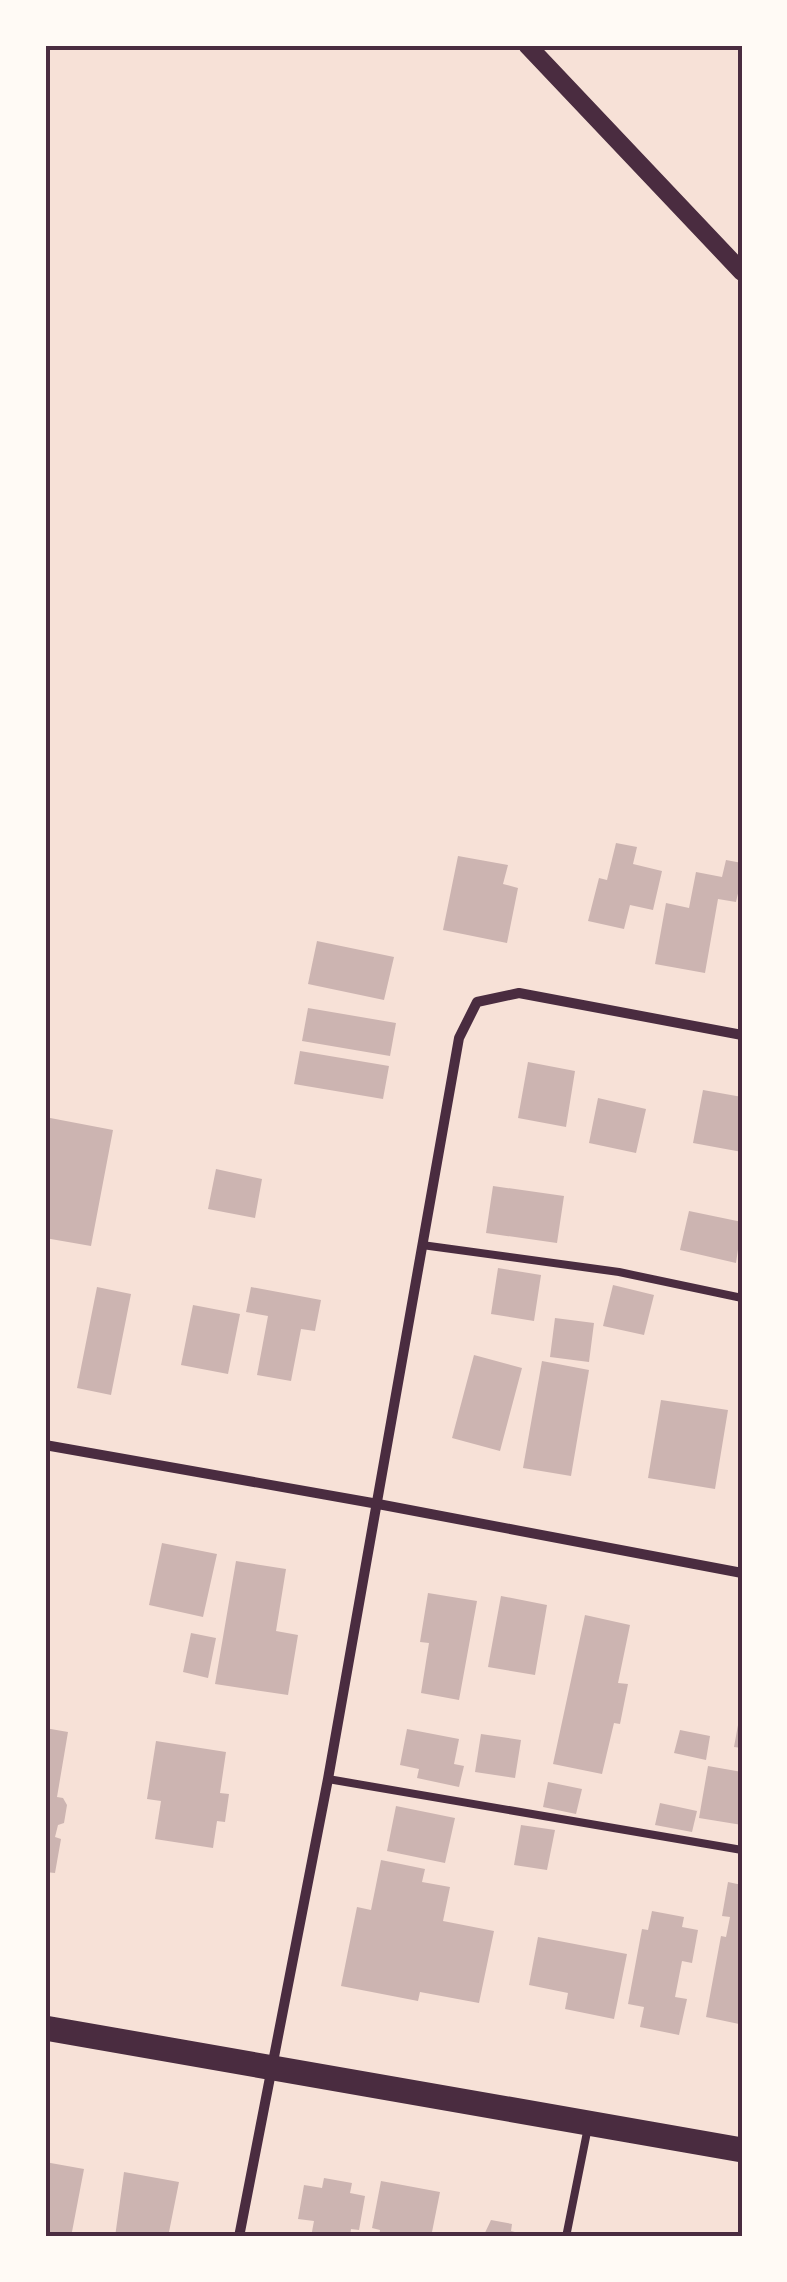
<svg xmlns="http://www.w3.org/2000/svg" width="787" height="2282" font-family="Spectral,serif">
	<rect width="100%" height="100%" fill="#f7e1d7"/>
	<path fill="#ccb4b1" d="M 616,843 L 637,847 L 633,864 L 662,871 L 653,910 L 630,905 L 624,929 L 588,921 L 599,878 L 607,880 Z
		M 458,856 L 508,865 L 503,884 L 518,888 L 507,943 L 443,930 Z
		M 726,860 L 742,863 L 742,876 L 736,902 L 718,899 L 705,973 L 655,964 L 666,903 L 689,908 L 696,872 L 722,877 Z
		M 317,941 L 394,957 L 384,1000 L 308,984 Z
		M 308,1008 L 396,1023 L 390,1056 L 302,1041 Z
		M 300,1051 L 389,1066 L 383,1099 L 294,1084 Z
		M 528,1062 L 575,1071 L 566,1127 L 518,1118 Z
		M 703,1090 L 742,1097 L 742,1152 L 693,1143 Z
		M 598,1098 L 646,1109 L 636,1153 L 589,1143 Z
		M 45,1117 L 113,1130 L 91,1246 L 45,1238 Z
		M 216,1169 L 262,1179 L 255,1218 L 208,1209 Z
		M 493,1186 L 564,1196 L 557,1243 L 486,1233 Z
		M 689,1211 L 742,1222 L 736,1263 L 680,1250 Z
		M 498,1268 L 541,1275 L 534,1321 L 491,1314 Z
		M 613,1285 L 654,1295 L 644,1335 L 603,1326 Z
		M 97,1287 L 131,1294 L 111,1395 L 77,1388 Z
		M 251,1287 L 321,1300 L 315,1331 L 301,1329 L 291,1381 L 257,1375 L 268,1316 L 246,1312 Z
		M 193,1305 L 240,1314 L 228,1374 L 181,1365 Z
		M 555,1318 L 594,1323 L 589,1362 L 550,1357 Z
		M 474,1355 L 522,1368 L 500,1451 L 452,1438 Z
		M 542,1361 L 589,1370 L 571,1476 L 523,1468 Z
		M 661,1400 L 728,1410 L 715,1489 L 648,1478 Z
		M 162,1543 L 217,1554 L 203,1617 L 149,1605 Z
		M 236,1561 L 286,1569 L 276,1631 L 298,1635 L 288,1695 L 215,1684 Z
		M 428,1593 L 477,1601 L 459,1700 L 421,1693 L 429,1643 L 420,1642 Z
		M 501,1596 L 547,1605 L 535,1675 L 488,1667 Z
		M 585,1615 L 630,1625 L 618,1683 L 628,1684 L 620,1724 L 614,1723 L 602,1774 L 553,1764 Z
		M 191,1633 L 216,1638 L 208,1678 L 183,1672 Z
		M 740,1714 L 742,1714 L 742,1748 L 734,1747 Z
		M 45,1728 L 68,1732 L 57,1797 L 63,1798 L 67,1805 L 64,1823 L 58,1825 L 55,1837 L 61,1839 L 55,1873 L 45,1872 Z
		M 407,1729 L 459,1739 L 454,1764 L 464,1766 L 459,1787 L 417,1778 L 419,1769 L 400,1765 Z
		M 680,1730 L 710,1736 L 706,1760 L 674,1753 Z
		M 481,1734 L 521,1740 L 515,1778 L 475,1772 Z
		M 156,1741 L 226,1752 L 220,1793 L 229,1794 L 225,1822 L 217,1821 L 213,1848 L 155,1839 L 161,1801 L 147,1799 Z
		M 708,1766 L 742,1772 L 742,1825 L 699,1818 Z
		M 548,1782 L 582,1789 L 576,1814 L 543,1807 Z
		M 660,1803 L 697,1811 L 692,1832 L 655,1825 Z
		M 396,1806 L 455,1818 L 445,1863 L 387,1851 Z
		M 521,1825 L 555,1830 L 547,1870 L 514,1865 Z
		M 381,1860 L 425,1869 L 422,1882 L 450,1887 L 443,1921 L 494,1931 L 479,2003 L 420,1992 L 418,2001 L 341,1986 L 357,1907 L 371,1910 Z
		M 728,1882 L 742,1885 L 739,2024 L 706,2017 L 721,1936 L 726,1937 L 730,1917 L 722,1916 Z
		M 652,1911 L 684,1917 L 682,1927 L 698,1930 L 692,1963 L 682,1961 L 675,1997 L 687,1999 L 679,2035 L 640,2027 L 644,2007 L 628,2004 L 642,1929 L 648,1930 Z
		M 538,1937 L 627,1954 L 614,2019 L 565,2009 L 568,1993 L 529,1985 Z
		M 45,2162 L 84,2169 L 71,2237 L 45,2237 Z
		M 124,2172 L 179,2182 L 168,2237 L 115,2237 Z
		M 324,2178 L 352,2183 L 350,2193 L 365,2196 L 359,2230 L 351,2229 L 350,2237 L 311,2237 L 314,2221 L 298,2219 L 304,2185 L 322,2188 Z
		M 381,2181 L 440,2192 L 431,2237 L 379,2237 L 380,2230 L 372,2228 Z
		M 491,2220 L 512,2224 L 511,2231 L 534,2237 L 483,2237 Z"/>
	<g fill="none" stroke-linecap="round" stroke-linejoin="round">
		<path stroke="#4a2c40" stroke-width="8" d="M 422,1245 L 619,1272 L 742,1298
			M 328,1779 L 742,1850
			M 566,2237 L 588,2127"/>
		<path stroke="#4a2c40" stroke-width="10" d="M 45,1445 L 378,1504 L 742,1573
			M 239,2237 L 328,1779 L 459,1038 L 477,1002 L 519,993 L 742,1035"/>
		<path stroke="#4a2c40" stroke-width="18" d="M 527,45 L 742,272"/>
		<path stroke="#4a2c40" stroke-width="25" d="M 45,2028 L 742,2150"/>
	</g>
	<rect width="787" height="2282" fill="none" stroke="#fffaf5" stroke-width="95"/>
	<rect x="48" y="48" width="692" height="2186" fill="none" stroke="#4a2c40" stroke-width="4"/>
</svg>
